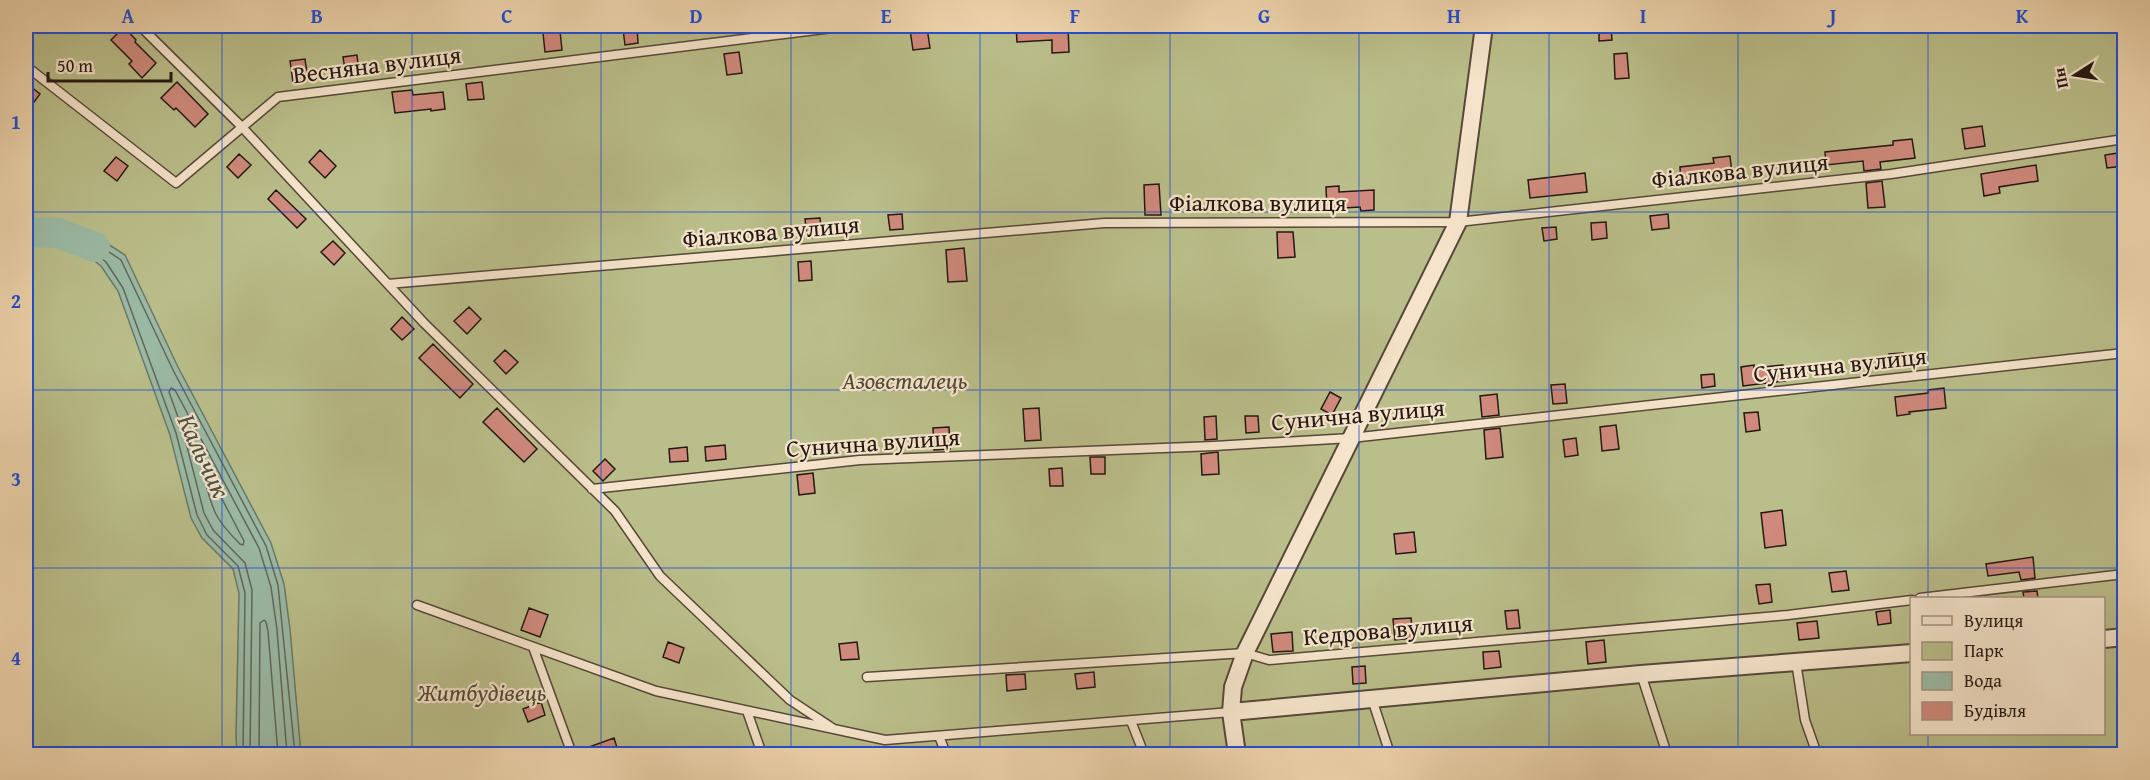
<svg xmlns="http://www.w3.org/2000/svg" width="2150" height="780" font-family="'Gentium Book Plus',serif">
	<rect width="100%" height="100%" fill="#f0d6af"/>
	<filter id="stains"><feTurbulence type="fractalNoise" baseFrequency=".00333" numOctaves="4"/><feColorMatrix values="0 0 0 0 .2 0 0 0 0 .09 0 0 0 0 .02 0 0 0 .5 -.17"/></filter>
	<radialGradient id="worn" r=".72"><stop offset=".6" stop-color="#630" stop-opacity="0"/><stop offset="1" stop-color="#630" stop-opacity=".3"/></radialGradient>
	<path fill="#babe8a" stroke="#6e6b4e" stroke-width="1.5" fill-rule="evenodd" d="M 26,26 L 2124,26 L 2124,754 L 26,754 ZM 1912,598 L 2104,598 L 2104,734 L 1912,734 Z"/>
	<path fill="#9bbaa5" stroke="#6b796a" stroke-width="1.5" d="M 58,233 L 105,242 L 125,255 L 178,367 L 271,543 L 284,584 L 290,629 L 301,754 L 237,754 L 236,736 L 239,593 L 233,569 L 202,538 L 191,518 L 170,435 L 118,291 L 101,266 Z"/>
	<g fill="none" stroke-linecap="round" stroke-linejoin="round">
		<path stroke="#5f695c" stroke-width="1.5" d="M 206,474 L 210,476 L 244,541 L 243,545 L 240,544 C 215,519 213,512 204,477 Z
			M 243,754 L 245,593 L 238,566 L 207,535 L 197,515 L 176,433 L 123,288 L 106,262 L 92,251 L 94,246 L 103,248 L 121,260 L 173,370 L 266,546 L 278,585 L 295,754
			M 250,754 L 252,590 L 245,563 L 213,530 L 204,513 L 183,431 L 169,392 L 171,388 L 175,390 L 259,548 L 271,587 L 277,630 L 287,754
			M 259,754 L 260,623 L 264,620 L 266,622 L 268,631 L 278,754"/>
		<path stroke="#9bbaa5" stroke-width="30" d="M 26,232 L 58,233 L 95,247"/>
	</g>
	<path fill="#d08a7d" stroke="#231812" stroke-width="1.5" d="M 1016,26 L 1068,26 L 1069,52 L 1052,53 L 1052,40 L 1017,42 Z
		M 124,27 L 136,40 L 135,42 L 156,63 L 142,78 L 129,64 L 132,61 L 111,40 Z
		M 637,27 L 638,43 L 625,45 L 623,29 Z
		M 1611,27 L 1612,40 L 1599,41 L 1599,28 Z
		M 927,28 L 930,48 L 913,50 L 910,30 Z
		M 560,31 L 562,50 L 545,52 L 543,33 Z
		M 739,52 L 742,73 L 727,75 L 724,54 Z
		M 1627,53 L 1629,78 L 1615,79 L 1614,54 Z
		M 357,55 L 359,74 L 346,76 L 343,57 Z
		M 305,59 L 308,80 L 293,82 L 290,61 Z
		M 177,82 L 208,114 L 195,127 L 176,108 L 174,110 L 161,98 Z
		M 482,82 L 484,99 L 468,100 L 466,84 Z
		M 26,83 L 40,94 L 26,113 Z
		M 412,90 L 413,95 L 443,92 L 445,109 L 431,111 L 431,109 L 395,113 L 392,92 Z
		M 1982,126 L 1985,146 L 1965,149 L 1962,129 Z
		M 1912,139 L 1915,158 L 1880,162 L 1881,169 L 1864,171 L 1863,161 L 1826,165 L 1825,152 L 1893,145 L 1893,141 Z
		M 320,150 L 336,166 L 325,178 L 309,162 Z
		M 2124,152 L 2124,166 L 2107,168 L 2105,155 Z
		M 239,154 L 251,165 L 238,178 L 227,167 Z
		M 1730,156 L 1732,174 L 1696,178 L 1696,183 L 1681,185 L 1680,167 L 1714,163 L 1713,158 Z
		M 116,157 L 128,166 L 117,181 L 104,171 Z
		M 2036,165 L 2038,181 L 1999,187 L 2000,193 L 1984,196 L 1981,174 Z
		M 1585,173 L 1587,192 L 1530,198 L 1528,180 Z
		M 1882,181 L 1885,207 L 1868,208 L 1866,183 Z
		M 1159,184 L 1161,215 L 1145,215 L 1144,185 Z
		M 1339,186 L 1339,192 L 1374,190 L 1374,210 L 1361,211 L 1360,207 L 1327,209 L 1326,187 Z
		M 276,190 L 306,219 L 297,228 L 268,199 Z
		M 902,214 L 903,229 L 890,230 L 888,215 Z
		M 1668,214 L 1669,228 L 1652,230 L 1650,216 Z
		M 820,218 L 822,237 L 807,238 L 805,219 Z
		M 1606,222 L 1607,238 L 1592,240 L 1591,223 Z
		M 1556,227 L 1557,239 L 1544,241 L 1542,228 Z
		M 1277,232 L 1293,232 L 1295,257 L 1278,258 Z
		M 333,241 L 345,253 L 334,265 L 321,252 Z
		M 964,248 L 967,281 L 948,282 L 946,250 Z
		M 811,261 L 812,280 L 799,281 L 798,262 Z
		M 469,307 L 481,319 L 467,334 L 454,321 Z
		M 402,317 L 414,329 L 402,340 L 391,329 Z
		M 433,344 L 473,384 L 460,398 L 419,358 Z
		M 505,350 L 518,362 L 506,374 L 494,361 Z
		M 1903,353 L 1905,367 L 1891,369 L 1889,354 Z
		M 1754,365 L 1754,368 L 1783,365 L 1785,381 L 1743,386 L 1741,367 Z
		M 1714,374 L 1715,386 L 1702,388 L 1701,375 Z
		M 1565,384 L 1567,403 L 1553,404 L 1551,385 Z
		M 1944,388 L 1946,408 L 1909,412 L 1910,414 L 1897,416 L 1895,397 L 1928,393 L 1928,390 Z
		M 1330,392 L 1341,398 L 1332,415 L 1321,409 Z
		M 1497,394 L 1499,415 L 1482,417 L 1480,396 Z
		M 497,408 L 537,449 L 524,462 L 483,422 Z
		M 1039,408 L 1041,440 L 1025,441 L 1023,409 Z
		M 1758,412 L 1760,430 L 1746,432 L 1744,413 Z
		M 1216,416 L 1217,439 L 1205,440 L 1204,417 Z
		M 1245,416 L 1258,416 L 1259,432 L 1246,433 Z
		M 1616,425 L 1619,449 L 1602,451 L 1600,427 Z
		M 949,427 L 950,449 L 934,450 L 933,428 Z
		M 1500,428 L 1503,457 L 1486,459 L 1484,430 Z
		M 1576,438 L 1578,455 L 1565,457 L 1563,440 Z
		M 725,445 L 726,459 L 706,461 L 705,447 Z
		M 687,447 L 688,461 L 670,462 L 669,449 Z
		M 1218,452 L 1219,474 L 1202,475 L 1201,454 Z
		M 1090,457 L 1105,457 L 1105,474 L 1091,474 Z
		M 605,459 L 615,469 L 603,481 L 593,471 Z
		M 1062,468 L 1063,486 L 1050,486 L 1049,469 Z
		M 813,473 L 815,493 L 799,495 L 797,475 Z
		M 1782,510 L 1786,545 L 1765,548 L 1761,513 Z
		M 1414,532 L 1416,552 L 1396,554 L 1394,534 Z
		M 2033,557 L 2035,578 L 2021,580 L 2019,572 L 1988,576 L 1986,564 Z
		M 1846,571 L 1849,590 L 1832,592 L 1829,573 Z
		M 1770,584 L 1772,602 L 1759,604 L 1756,585 Z
		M 2037,591 L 2038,598 L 2024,598 L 2023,592 Z
		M 529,608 L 548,615 L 540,637 L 521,630 Z
		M 1518,610 L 1520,628 L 1507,629 L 1505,611 Z
		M 1890,610 L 1891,623 L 1878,625 L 1876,612 Z
		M 1411,618 L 1413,638 L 1395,640 L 1393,619 Z
		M 1817,621 L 1819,638 L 1799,640 L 1797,623 Z
		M 1292,632 L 1293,651 L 1273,652 L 1271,634 Z
		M 1604,640 L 1606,662 L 1588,664 L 1586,642 Z
		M 668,642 L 684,648 L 679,663 L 663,657 Z
		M 857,642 L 859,659 L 841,660 L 839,644 Z
		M 1499,651 L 1501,667 L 1484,669 L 1483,652 Z
		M 1365,666 L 1366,683 L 1353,684 L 1352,667 Z
		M 1094,672 L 1095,687 L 1077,689 L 1075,674 Z
		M 1025,674 L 1026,689 L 1007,691 L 1006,675 Z
		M 541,702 L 545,715 L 528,722 L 523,709 Z
		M 614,738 L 619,754 L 578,754 L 578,751 Z"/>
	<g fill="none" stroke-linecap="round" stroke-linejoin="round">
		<g stroke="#564839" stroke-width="11">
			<path id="lane" d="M 140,26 L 242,127 L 424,323 L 615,511 L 660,576 L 790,700 L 834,729
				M 26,66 L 176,183 L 278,97 L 849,26
				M 388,284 L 1104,223 L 1458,222 L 1891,174 L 2124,139
				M 592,489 L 860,460 L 1214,446 L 1351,438 L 2124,353
				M 1920,598 L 2124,574
				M 417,605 L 656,691 L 885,740 L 1231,712
				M 533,647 L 572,754
				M 1796,662 L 1805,720 L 1817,754
				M 1641,674 L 1667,754
				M 867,677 L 1245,653 L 1269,660 L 1788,615 L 1912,600
				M 1372,699 L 1390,754
				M 747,711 L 762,754
				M 1131,721 L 1144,754
				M 939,736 L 946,754"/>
		</g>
		<g stroke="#564839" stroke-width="20">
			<path id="street" d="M 2104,639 L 2124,637
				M 1231,712 L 1641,674 L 1912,653
				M 1237,754 L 1231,712 L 1233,687 L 1245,653 L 1458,222 L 1484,26"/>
		</g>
		<use href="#lane" stroke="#f5e4cb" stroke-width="8"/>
		<use href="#street" stroke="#f5e4cb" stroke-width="16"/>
	</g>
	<path fill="none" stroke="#1d4ed8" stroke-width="1.5" stroke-opacity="0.55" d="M 222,26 L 222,754M 412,26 L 412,754M 601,26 L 601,754M 791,26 L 791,754M 980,26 L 980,754M 1170,26 L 1170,754M 1359,26 L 1359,754M 1549,26 L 1549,754M 1738,26 L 1738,754M 1928,26 L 1928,598M 26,212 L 2124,212M 26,390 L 2124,390M 26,568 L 2124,568M 1928,734 L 1928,754"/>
	<g text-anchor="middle" stroke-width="4.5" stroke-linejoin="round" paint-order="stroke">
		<g font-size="24" fill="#231812" stroke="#f5e4cb">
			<text transform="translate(377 65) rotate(-7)" y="8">Весняна вулиця</text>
			<text transform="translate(1740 171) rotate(-6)" y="8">Фіалкова вулиця</text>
			<text x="1258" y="211">Фіалкова вулиця</text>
			<text transform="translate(771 232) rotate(-5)" y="8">Фіалкова вулиця</text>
			<text transform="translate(1840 365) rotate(-6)" y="8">Сунична вулиця</text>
			<text transform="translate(1358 415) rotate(-5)" y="8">Сунична вулиця</text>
			<text transform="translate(873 443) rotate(-4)" y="8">Сунична вулиця</text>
			<text transform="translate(1388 630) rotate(-5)" y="8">Кедрова вулиця</text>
		</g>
		<g font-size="24" font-style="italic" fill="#504a36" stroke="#f5e4cb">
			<text x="905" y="389">Азовсталець</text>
			<text x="482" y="701">Житбудівець</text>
		</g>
		<g font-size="26" font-style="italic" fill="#4d5145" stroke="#f5e4cb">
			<text transform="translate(204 456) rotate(65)" y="9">Кальчик</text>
		</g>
	</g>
	<rect width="2150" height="780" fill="none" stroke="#f0d6af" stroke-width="66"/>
	<rect x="1910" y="597" width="195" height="138" fill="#f5e4cb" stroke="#a19281" stroke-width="1.5"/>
	<rect x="1922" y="616" width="30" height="9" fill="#f5e4cb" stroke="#a19281" stroke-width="1.5"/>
	<text x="1964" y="627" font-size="18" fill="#231812">Вулиця</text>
	<rect x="1922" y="642" width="30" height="18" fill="#babe8a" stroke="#a19281" stroke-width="1.5"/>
	<text x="1964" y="657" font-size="18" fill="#231812">Парк</text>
	<rect x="1922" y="672" width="30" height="18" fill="#9bbaa5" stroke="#a19281" stroke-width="1.5"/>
	<text x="1964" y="687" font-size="18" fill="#231812">Вода</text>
	<rect x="1922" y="702" width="30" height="18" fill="#d08a7d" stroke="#a19281" stroke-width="1.5"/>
	<text x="1964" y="717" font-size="18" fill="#231812">Будівля</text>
	<g transform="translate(2075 75) rotate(258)" stroke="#f5e4cb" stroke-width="4.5" paint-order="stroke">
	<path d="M0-4.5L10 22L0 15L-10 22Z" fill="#231812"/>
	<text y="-9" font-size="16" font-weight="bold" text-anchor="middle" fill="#231812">Пн</text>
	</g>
	<path d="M48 72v9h123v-9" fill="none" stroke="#231812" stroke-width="3"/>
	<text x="57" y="72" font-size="18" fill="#231812" stroke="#f5e4cb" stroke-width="4.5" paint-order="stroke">50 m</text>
	<rect x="33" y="33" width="2084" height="714" fill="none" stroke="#1d4ed8" stroke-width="2"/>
	<g font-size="20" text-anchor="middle" font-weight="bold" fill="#1d4ed8">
		<text x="128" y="23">A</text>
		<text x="317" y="23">B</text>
		<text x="507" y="23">C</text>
		<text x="696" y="23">D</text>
		<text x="886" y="23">E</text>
		<text x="1075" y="23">F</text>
		<text x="1264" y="23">G</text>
		<text x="1454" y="23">H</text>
		<text x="1643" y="23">I</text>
		<text x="1833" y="23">J</text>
		<text x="2022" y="23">K</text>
		<text x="16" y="129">1</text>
		<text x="16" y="308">2</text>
		<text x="16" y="486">3</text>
		<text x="16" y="665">4</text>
	</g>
	<rect width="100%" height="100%" filter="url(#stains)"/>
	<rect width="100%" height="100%" fill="url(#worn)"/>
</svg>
